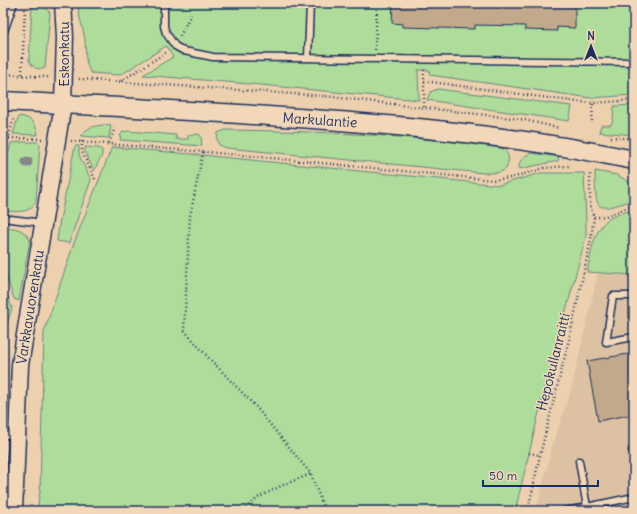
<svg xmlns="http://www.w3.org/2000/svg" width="637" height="514" font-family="Delius,sans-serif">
	<rect width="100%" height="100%" fill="#edd1ae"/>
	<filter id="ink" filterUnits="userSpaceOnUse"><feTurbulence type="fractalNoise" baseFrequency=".025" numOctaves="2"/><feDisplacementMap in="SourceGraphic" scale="8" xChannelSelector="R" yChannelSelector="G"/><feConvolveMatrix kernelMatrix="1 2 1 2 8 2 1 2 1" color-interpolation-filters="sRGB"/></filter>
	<g filter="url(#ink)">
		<path fill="#dcc2a3" d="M 598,273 L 634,275 L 634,511 L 536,511 L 553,443 L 571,390 Z"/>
		<path fill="#aedc9b" stroke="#64867c" d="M 78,3 L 634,3 L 634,95 L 591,98 L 430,75 L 429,70 L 418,70 L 419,100 L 261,85 L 143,75 L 173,57 L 166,46 L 127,71 L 118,75 L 91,73 C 84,63 86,51 85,40 C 83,27 78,16 78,3 Z
			M 37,4 L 45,7 L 50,13 L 45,68 C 39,71 31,67 29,60 L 32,7 Z
			M 438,89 L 572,106 L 569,121 L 427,100 L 430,92 Z
			M 634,105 L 634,135 L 599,132 L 601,125 L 611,125 L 613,120 L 614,106 Z
			M 20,116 C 32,118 36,124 38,135 L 13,134 L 18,118 Z
			M 103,125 L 111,126 L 109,138 L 81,136 C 87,127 94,126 103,125 Z
			M 225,130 C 317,131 409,135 501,148 C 510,153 510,160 506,169 C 499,174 491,173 483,173 L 227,148 L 219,145 L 217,139 L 218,133 Z
			M 128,131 L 176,135 L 176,139 L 188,139 L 188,135 L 198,134 L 201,136 L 202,146 L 120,140 L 121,134 L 123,132 Z
			M 19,142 L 38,142 L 40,144 L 36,201 C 30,215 16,211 3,211 L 3,176 L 11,143 Z
			M 75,146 L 79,146 L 79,155 L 91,180 L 69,243 L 57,241 L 59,225 Z
			M 85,147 L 99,148 L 102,150 L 102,155 L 94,171 L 85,152 Z
			M 112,147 L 201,155 L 499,185 L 541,173 L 584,173 L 586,222 L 586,236 L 540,408 L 515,511 L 37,511 L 40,491 L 44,332 L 74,243 Z
			M 531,153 L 559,157 L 558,161 L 519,169 C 518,161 524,156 531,153 Z
			M 595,171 L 617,175 L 634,185 L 634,200 C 594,212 596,213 595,171 Z
			M 634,209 L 634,275 L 587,272 C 591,255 593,228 610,218 C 617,214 626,212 634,209 Z
			M 3,227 C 15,228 24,228 30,240 L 19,301 L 14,299 L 3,266 Z
			M 3,283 L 12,308 L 3,336 Z
			M 3,378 L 9,423 L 8,425 L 3,426 Z
			M 3,446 L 6,455 L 5,511 L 3,511 Z"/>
		<path fill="#c2a98b" stroke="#1b2f5e" d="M 393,3 L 575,3 L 575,28 L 557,27 L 557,31 L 525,30 L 525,26 L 475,25 L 475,29 L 402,27 L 402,24 L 392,23 Z
			M 634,353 L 634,414 L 598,421 L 587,361 Z"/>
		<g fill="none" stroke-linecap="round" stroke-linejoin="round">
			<g stroke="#1b2f5e" stroke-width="9">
				<path id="service" d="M 164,3 L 164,26 L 166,33 L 175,46 L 184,51 L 213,57 L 634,62
					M 3,34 L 14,3
					M 308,58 L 310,3
					M 3,218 L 43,223
					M 634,296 L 613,296 L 606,342 L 634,337
					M 3,435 L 17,435
					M 632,450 L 634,450
					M 579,461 L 587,507 L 634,497
					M 565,511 L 587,507"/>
			</g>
			<g stroke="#1b2f5e" stroke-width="19">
				<path id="tertiary" d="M 14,511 L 20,365 L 63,104 L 65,37 L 63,3"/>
			</g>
			<g stroke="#1b2f5e" stroke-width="21">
				<path id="secondary" d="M 3,101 C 102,106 200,111 299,118 C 411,126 524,137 634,160"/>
			</g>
			<path stroke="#1b2f5e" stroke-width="2.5" stroke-dasharray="1 3" stroke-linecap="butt" d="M 180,36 L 191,14
				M 375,50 L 377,3
				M 424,70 L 424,107
				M 3,74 L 48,77
				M 22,74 L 25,7
				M 79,79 L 324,96 L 520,119 L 559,128
				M 121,81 L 167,52
				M 424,81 L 578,102 L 593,103 L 634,100
				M 592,121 L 593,103
				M 611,137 L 634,139
				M 9,138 L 42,139
				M 71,141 L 241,155 L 493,180 L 511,178 L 544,168 L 569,166
				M 82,141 L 82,152 L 95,179
				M 109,143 L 115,128
				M 203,152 L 190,216 L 184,330 L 208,357 L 256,407 L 311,474 L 325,511
				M 3,159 L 14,117
				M 594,217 C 608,218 621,209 634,205
				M 529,453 L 540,455
				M 243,511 L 259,497 L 283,485 L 311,474
				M 528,511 L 540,455 L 569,340 L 591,239 L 594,217 L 590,206 L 590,173"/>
			<use href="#service" stroke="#f2d8b9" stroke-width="6"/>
			<use href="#tertiary" stroke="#f2d8b9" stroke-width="16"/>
			<use href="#secondary" stroke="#f2d8b9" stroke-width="18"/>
		</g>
		<circle fill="#868687" cx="27" cy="162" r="5.5"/>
	</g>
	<g text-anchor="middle" stroke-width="3" stroke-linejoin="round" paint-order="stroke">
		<g font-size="14" fill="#1b2f5e" stroke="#f2d8b9">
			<text transform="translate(64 54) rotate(-90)" y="5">Eskonkatu</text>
			<text transform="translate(320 120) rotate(4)" y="5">Markulantie</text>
			<text transform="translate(30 307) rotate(-81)" y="5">Varkkavuorenkatu</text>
			<text transform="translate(553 362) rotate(-76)" y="5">Hepokullanraitti</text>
		</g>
	</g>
	<rect width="637" height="514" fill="none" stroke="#f2d8b9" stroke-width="16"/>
	<rect x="8" y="8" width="621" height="498" fill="none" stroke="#1b2f5e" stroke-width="1.5" filter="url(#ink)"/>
	<g transform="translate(591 46)" stroke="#f2d8b9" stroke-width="3" paint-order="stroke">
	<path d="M0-3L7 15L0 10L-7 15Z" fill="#1b2f5e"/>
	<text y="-6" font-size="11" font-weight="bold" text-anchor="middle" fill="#1b2f5e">N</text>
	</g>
	<path d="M483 480v6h115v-6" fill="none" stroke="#1b2f5e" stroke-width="2"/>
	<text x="489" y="480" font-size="12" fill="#1b2f5e" stroke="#f2d8b9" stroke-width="3" paint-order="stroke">50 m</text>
</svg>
